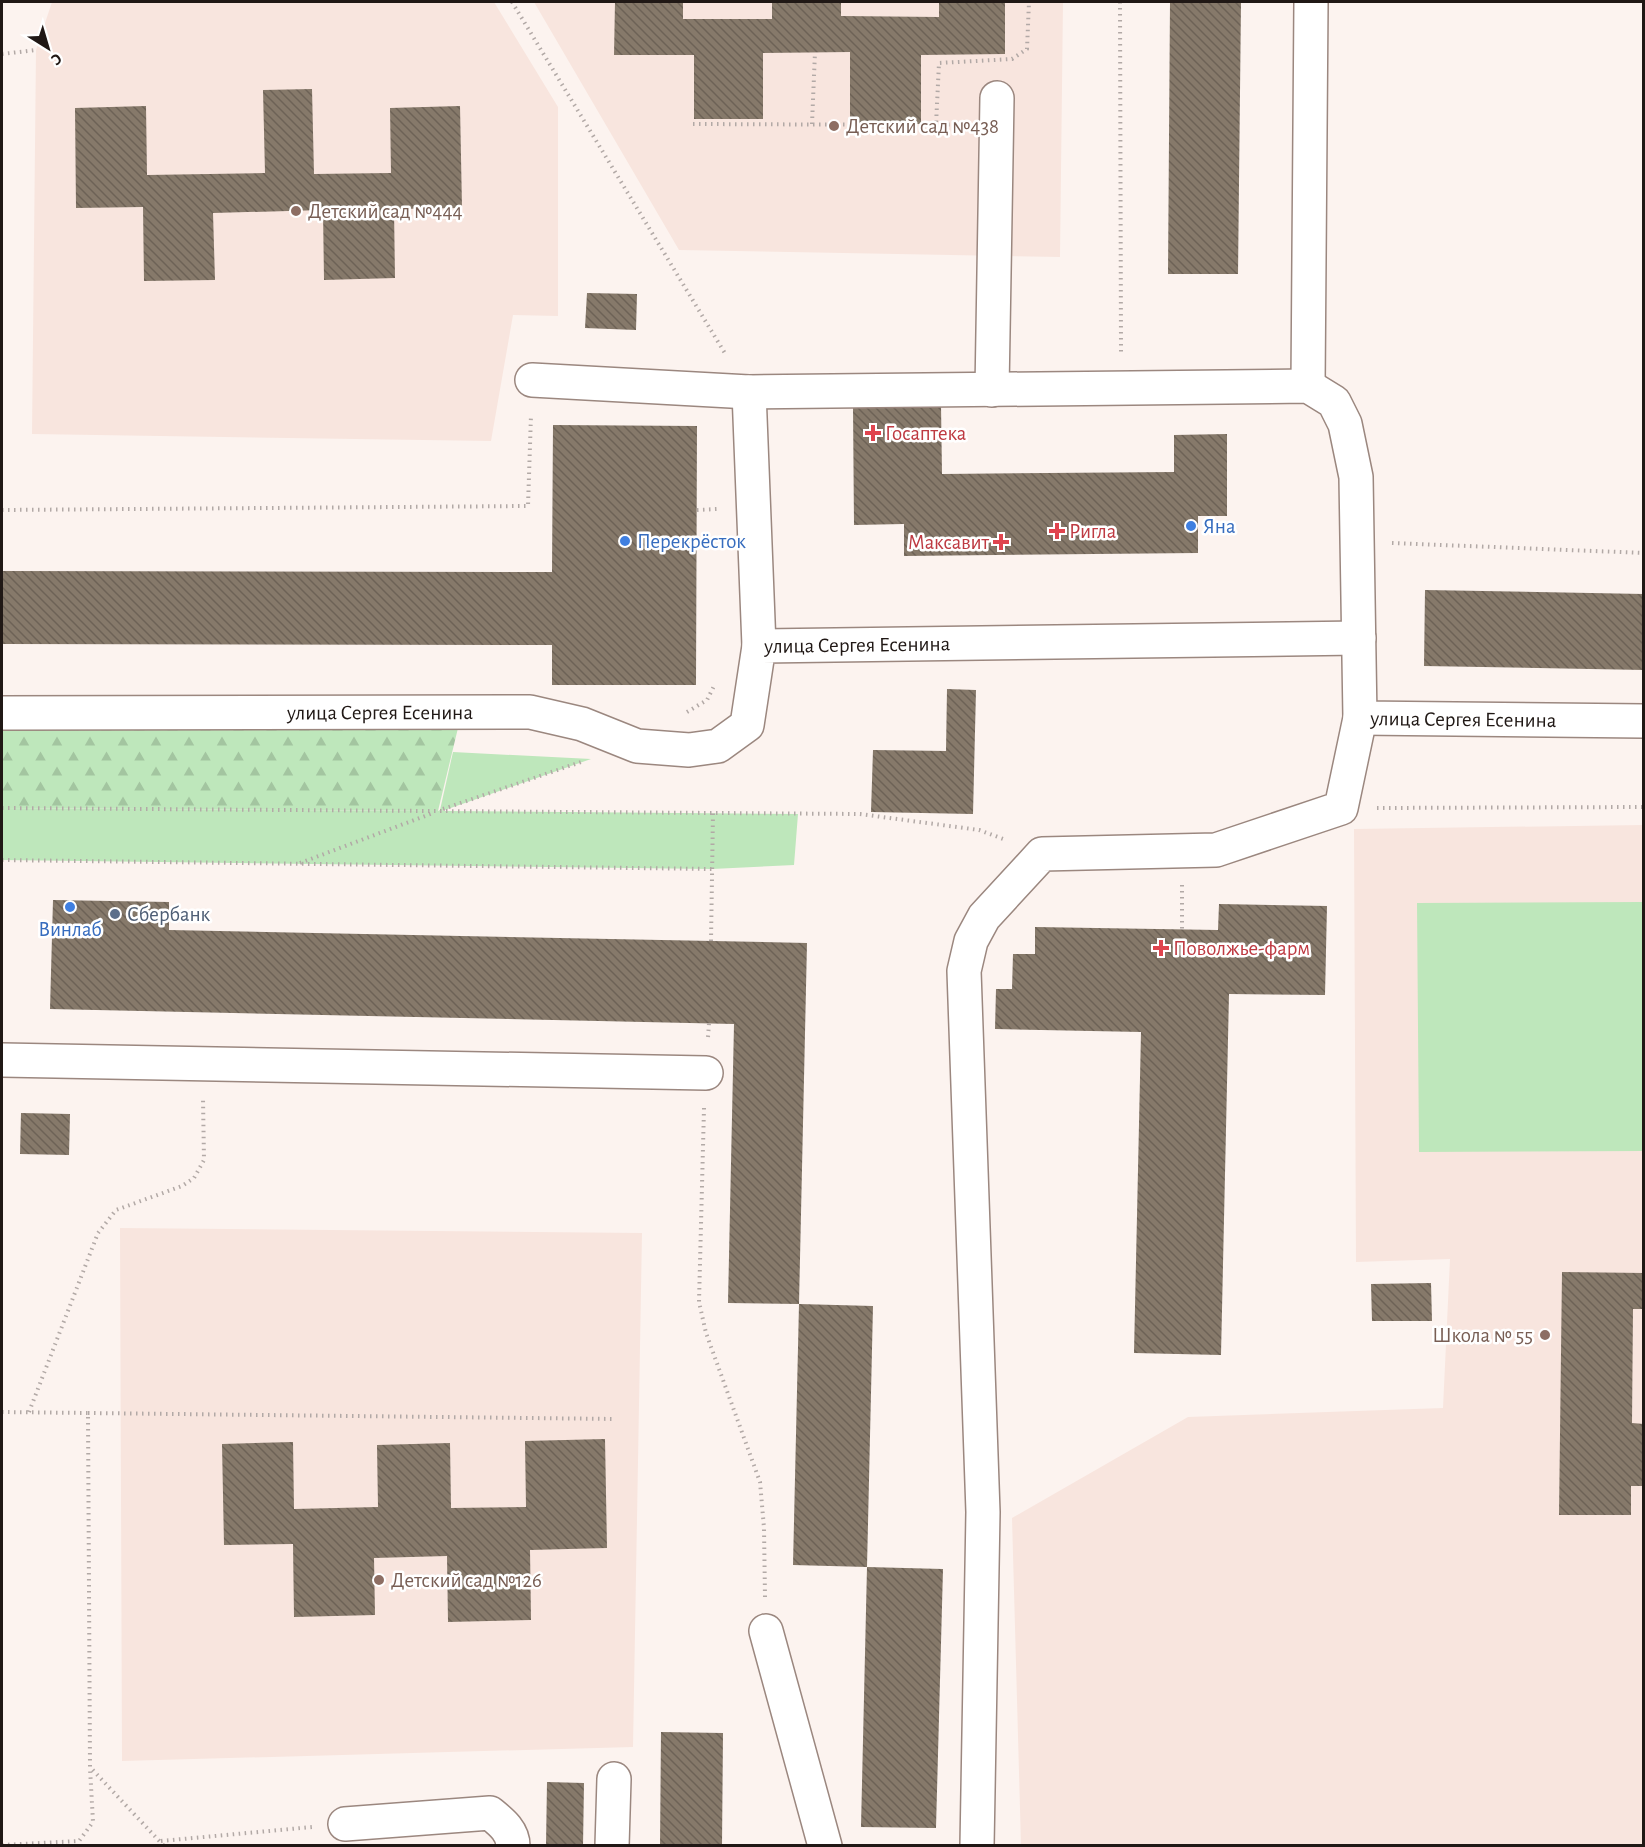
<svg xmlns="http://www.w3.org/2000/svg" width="1645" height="1847" font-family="'Alegreya Sans',sans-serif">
	<defs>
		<pattern id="forest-firs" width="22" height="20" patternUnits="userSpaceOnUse" patternTransform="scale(1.5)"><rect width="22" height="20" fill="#bee7bb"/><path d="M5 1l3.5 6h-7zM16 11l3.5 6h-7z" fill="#a3c5a0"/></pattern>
		<pattern id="building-back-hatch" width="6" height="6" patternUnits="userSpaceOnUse" patternTransform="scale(1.5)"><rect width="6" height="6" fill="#86796a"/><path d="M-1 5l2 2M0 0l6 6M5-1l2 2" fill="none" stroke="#6d6256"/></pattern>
	</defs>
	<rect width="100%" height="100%" fill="#fcf3ef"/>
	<path fill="#f8e5de" d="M 52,2 L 494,2 L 558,107 L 558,316 L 513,315 L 491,441 L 32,434 L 36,50 Z
		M 534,2 L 1063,2 L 1060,257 L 679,250 Z
		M 1643,825 L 1643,1845 L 1021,1845 L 1012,1518 L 1188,1417 L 1443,1408 L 1450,1259 L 1356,1262 L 1354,829 Z
		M 120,1228 L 642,1233 L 633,1747 L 122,1761 Z"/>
	<path fill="#bee7bb" d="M 453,752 L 591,759 L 442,811 L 798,814 L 794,865 L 712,869 L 2,860 L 2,808 L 438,811 L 440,810 Z
		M 1643,902 L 1643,1151 L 1419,1152 L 1417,903 Z"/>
	<path fill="url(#forest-firs)" d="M 2,713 L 458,728 L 438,811 L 2,808 Z"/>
	<path fill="url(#building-back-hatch)" d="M 615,2 L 683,2 L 683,19 L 772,19 L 772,2 L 841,2 L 841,16 L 939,17 L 939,2 L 1005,2 L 1005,54 L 921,55 L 921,124 L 850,124 L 850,52 L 763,53 L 763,119 L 694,119 L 694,55 L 614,55 Z
		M 1170,2 L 1241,2 L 1238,274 L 1168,274 Z
		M 312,89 L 314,174 L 391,173 L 390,108 L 460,106 L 462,208 L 394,209 L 395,278 L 324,280 L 323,210 L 213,213 L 215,280 L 144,281 L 143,207 L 76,208 L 75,108 L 146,106 L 147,175 L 265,173 L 263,90 Z
		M 587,293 L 637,294 L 636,330 L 585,328 Z
		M 941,405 L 942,474 L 1174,472 L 1174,435 L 1227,434 L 1227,516 L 1198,516 L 1198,553 L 904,556 L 904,524 L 854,525 L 853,406 Z
		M 553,425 L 697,426 L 696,685 L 552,685 L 552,645 L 2,644 L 2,571 L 552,572 Z
		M 1425,590 L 1644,594 L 1644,670 L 1424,666 Z
		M 947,689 L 976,690 L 973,814 L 871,812 L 873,750 L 946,751 Z
		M 53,900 L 169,902 L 169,930 L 807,943 L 799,1304 L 728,1303 L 734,1024 L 50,1009 Z
		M 1219,904 L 1327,906 L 1325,995 L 1229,994 L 1221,1355 L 1134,1353 L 1141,1032 L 995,1029 L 996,989 L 1012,989 L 1013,954 L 1035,954 L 1035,927 L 1218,930 Z
		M 21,1113 L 70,1114 L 69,1155 L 20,1154 Z
		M 1562,1272 L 1644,1273 L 1644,1309 L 1633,1309 L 1632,1423 L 1644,1424 L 1644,1486 L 1631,1486 L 1631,1515 L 1559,1515 Z
		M 1431,1283 L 1432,1321 L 1372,1321 L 1371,1284 Z
		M 799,1304 L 873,1306 L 867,1567 L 943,1569 L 936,1828 L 861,1827 L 867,1567 L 793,1565 Z
		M 605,1439 L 607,1548 L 530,1550 L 531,1620 L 448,1622 L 447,1556 L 374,1558 L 375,1615 L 294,1617 L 293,1544 L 224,1545 L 222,1444 L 293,1442 L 294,1509 L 378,1507 L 377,1445 L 450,1443 L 451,1508 L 526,1507 L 525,1441 Z
		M 661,1732 L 723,1733 L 722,1846 L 660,1846 Z
		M 547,1782 L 584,1783 L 583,1846 L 546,1846 Z"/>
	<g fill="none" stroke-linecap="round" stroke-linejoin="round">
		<g stroke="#9b877f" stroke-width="36">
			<g id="minor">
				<path id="s1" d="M 532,380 L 749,392 L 1308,386 L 1334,402 L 1345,424 L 1356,477 L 1360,718 L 1644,721"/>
				<path d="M 1308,386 L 1311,2"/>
				<path d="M 992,390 L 997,98"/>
				<path d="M 749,392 L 759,646"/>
				<path id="s2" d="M 2,713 L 530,712 L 582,724 L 637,746 L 689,750 L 718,746 L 747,725 L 759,646 L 1359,638"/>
				<path d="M 2,1060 L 706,1073"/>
				<path d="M 766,1631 L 825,1846"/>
				<path d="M 345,1824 L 490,1813 C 501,1822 513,1831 513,1846"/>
				<path d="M 612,1846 L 614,1779"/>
				<path d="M 977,1846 L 983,1512 L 964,971 L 971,941 L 984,917 L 1042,854 L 1216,850 L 1341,808 L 1360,718"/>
			</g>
		</g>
		<path stroke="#b2a9a6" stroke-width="4" stroke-dasharray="1.5 4.5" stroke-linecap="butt" d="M 512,2 L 726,355
			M 1120,2 L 1121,352
			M 2,54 L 36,50
			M 693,124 L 936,125 L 939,63 L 1012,59 L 1027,49 L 1029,2
			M 812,124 L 815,52
			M 936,125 L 962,124
			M 2,510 L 528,506 L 531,415
			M 697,510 L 717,509
			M 1392,543 L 1644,553
			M 687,712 L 707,700 L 715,684
			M 2,808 L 860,814 L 979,830 L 1006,840
			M 1377,808 L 1644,807
			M 443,809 L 581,762
			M 2,860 L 712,869
			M 300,863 L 433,813
			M 1182,885 L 1182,930
			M 711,941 L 713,813
			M 708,1037 L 709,1023
			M 704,1108 L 699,1302 L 706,1333 L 760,1482 L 764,1528 L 765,1597
			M 2,1412 L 88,1413 L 90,1767 L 164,1846
			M 29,1412 L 98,1233 L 116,1210 L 182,1186 L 194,1178 L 204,1160 L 203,1098
			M 88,1413 L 615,1419
			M 161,1841 L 312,1827
			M 2,1845 L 79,1841 L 93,1822 L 90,1768"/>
		<use href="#minor" stroke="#fff" stroke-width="33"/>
	</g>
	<g fill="#8d6e63" stroke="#fff" stroke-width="2">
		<circle cx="834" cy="126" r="6"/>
		<circle cx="296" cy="211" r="6"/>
		<circle cx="1545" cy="1335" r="6"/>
		<circle cx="379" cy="1580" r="6"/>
	</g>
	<g fill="#e0444e" stroke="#fff" stroke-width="2">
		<path d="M870 424h6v6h6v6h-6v6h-6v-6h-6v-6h6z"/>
		<path d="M1054 522h6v6h6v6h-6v6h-6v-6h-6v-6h6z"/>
		<path d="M998 533h6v6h6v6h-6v6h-6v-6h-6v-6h6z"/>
		<path d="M1158 939h6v6h6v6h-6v6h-6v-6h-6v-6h6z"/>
	</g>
	<g fill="#3f7fe0" stroke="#fff" stroke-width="2">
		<circle cx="1191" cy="526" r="6"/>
		<circle cx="625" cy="541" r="6"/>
		<circle cx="70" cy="907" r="6"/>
	</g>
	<circle fill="#5c6f8a" stroke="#fff" stroke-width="2" cx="115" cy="914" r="6"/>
	<g text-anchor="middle" stroke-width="5" stroke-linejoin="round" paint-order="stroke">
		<g font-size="21" fill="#785e54" stroke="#fff" text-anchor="start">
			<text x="846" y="133">Детский сад №438</text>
			<text x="308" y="218">Детский сад №444</text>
			<text x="1533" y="1342" text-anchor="end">Школа № 55</text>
			<text x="391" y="1587">Детский сад №126</text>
		</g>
		<g font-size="21" fill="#be3a42" stroke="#fff" text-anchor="start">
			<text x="885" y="440">Госаптека</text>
			<text x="1069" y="538">Ригла</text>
			<text x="989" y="549" text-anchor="end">Максавит</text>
			<text x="1173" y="955">Поволжье-фарм</text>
		</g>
		<g font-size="21" fill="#366cbe" stroke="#fff" text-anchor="start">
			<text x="1203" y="533">Яна</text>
			<text x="637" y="548">Перекрёсток</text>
			<text x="70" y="936" text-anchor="middle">Винлаб</text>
		</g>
		<g font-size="21" fill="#201815" stroke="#fff">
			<text dy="7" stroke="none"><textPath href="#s2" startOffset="936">улица Сергея Есенина</textPath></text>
			<text dy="7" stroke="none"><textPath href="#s2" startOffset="378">улица Сергея Есенина</textPath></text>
			<text dy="7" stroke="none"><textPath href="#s1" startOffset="1230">улица Сергея Есенина</textPath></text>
		</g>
		<g font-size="21" fill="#4e5e75" stroke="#fff" text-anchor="start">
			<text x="127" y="921">Сбербанк</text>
		</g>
	</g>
	<rect width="1645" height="1847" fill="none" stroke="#201815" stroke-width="6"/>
	<g transform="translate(48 48) rotate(143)" stroke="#ffffff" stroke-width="4.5" paint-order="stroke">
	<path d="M0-4.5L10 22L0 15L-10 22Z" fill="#201815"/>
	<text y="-9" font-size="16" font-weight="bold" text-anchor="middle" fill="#201815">С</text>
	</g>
</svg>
